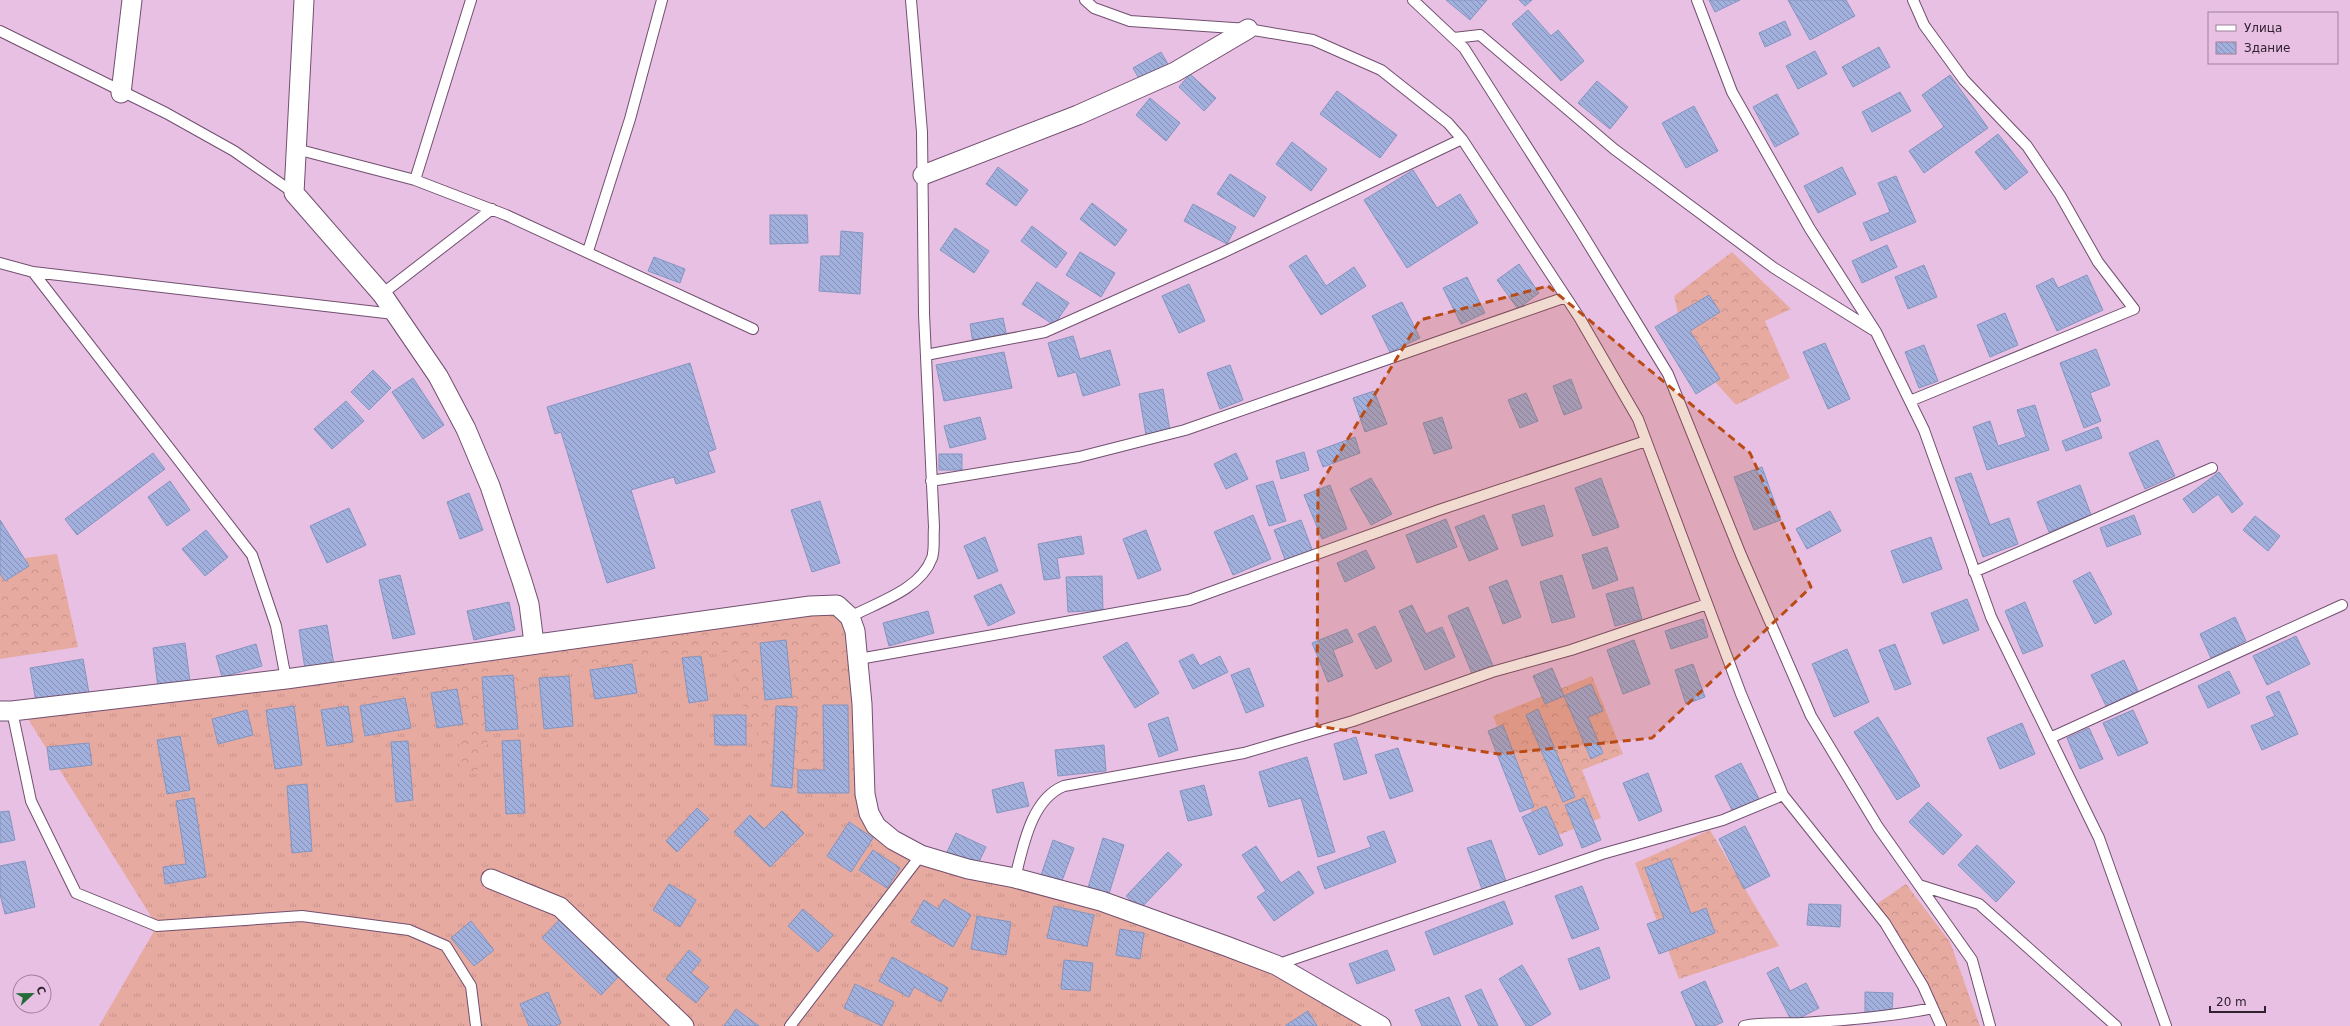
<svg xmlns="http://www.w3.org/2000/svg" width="2350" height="1026" font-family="'DejaVu Sans',sans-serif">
	<defs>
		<pattern id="grass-tufts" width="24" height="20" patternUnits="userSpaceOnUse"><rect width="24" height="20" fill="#e7aaa0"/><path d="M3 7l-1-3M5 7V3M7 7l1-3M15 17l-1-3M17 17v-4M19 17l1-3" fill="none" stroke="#c6928a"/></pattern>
		<pattern id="forest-crowns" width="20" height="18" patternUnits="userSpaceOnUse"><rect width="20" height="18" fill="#e7aaa0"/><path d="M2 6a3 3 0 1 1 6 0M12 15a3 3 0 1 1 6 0" fill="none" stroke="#c6928a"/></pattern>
		<pattern id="building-back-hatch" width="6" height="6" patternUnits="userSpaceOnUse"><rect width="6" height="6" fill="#a1b0dc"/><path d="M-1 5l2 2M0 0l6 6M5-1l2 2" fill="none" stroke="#848fb3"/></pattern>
	</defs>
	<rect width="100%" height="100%" fill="#e8c0e4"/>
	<path fill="url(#grass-tufts)" d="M 810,608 L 847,618 L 866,793 L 895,840 L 1228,949 L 1373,1026 L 99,1026 L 157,926 L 28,719 Z"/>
	<path fill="url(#forest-crowns)" d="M 1732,252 L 1791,309 L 1765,321 L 1790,378 L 1736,405 L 1706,372 L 1680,322 L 1674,296 Z
		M 57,554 L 78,647 L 0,659 L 0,561 Z
		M 812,620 L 845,631 L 856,770 L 779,777 L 743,705 L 728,652 L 527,672 L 533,720 L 496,718 L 477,771 L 460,774 L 461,691 L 360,699 L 361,682 L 739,623 Z
		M 1592,676 L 1623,754 L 1582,770 L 1601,818 L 1543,841 L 1493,716 Z
		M 1710,830 L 1779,946 L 1679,979 L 1635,863 Z
		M 1906,884 L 1950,942 L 1980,1026 L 1941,1026 L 1872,907 Z"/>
	<path fill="url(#building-back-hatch)" stroke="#8595bf" d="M 1446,0 L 1487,0 L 1470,20 Z
		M 1519,0 L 1532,0 L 1525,6 Z
		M 1709,0 L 1740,0 L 1715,12 Z
		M 1788,0 L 1846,0 L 1855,16 L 1810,40 Z
		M 1528,10 L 1551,36 L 1558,30 L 1584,61 L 1561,81 L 1512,24 Z
		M 1785,21 L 1791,35 L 1765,47 L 1759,33 Z
		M 1879,47 L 1890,67 L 1853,87 L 1842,67 Z
		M 1815,51 L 1827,74 L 1798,89 L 1786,66 Z
		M 1161,52 L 1169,66 L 1141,82 L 1133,68 Z
		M 1190,74 L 1216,98 L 1204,111 L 1179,87 Z
		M 1950,75 L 1988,128 L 1924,173 L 1909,151 L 1944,127 L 1922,95 Z
		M 1597,81 L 1628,107 L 1610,129 L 1578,103 Z
		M 1337,91 L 1397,135 L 1380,158 L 1320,114 Z
		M 1900,92 L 1911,111 L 1872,132 L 1862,112 Z
		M 1777,94 L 1799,134 L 1775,147 L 1753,107 Z
		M 1150,98 L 1180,123 L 1166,141 L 1136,115 Z
		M 1694,106 L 1718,151 L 1686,168 L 1662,123 Z
		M 1998,134 L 2028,172 L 2005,190 L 1975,152 Z
		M 1292,142 L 1327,169 L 1311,191 L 1276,164 Z
		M 998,167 L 1028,190 L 1016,206 L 986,184 Z
		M 1842,167 L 1856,194 L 1818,213 L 1804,186 Z
		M 1413,170 L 1437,208 L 1460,194 L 1478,223 L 1407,268 L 1364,200 Z
		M 1230,174 L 1266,197 L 1254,217 L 1217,194 Z
		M 1896,176 L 1916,222 L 1871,241 L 1863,223 L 1890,212 L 1878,183 Z
		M 1092,203 L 1127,230 L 1115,246 L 1080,219 Z
		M 1193,204 L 1236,227 L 1227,244 L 1184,221 Z
		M 770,215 L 807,215 L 808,243 L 770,244 Z
		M 1032,226 L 1067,253 L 1056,268 L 1021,241 Z
		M 955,228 L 989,251 L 974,273 L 940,250 Z
		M 841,231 L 863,233 L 860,294 L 819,291 L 821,256 L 840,256 Z
		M 1887,245 L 1897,267 L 1862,283 L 1852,261 Z
		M 1080,252 L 1115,273 L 1101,297 L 1066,275 Z
		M 1306,255 L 1326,286 L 1354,267 L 1366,286 L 1321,315 L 1289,266 Z
		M 654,257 L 685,269 L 680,283 L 648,271 Z
		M 1519,264 L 1539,293 L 1518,309 L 1497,280 Z
		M 1924,265 L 1937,297 L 1908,309 L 1895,277 Z
		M 2087,275 L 2103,310 L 2057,331 L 2036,286 L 2053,278 L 2058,288 Z
		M 1467,277 L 1485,313 L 1461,324 L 1443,288 Z
		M 1037,282 L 1069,303 L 1054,325 L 1022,304 Z
		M 1189,284 L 1205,321 L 1179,333 L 1162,296 Z
		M 1709,295 L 1720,312 L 1690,331 L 1720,379 L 1696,394 L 1655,327 Z
		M 1402,302 L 1420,338 L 1390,352 L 1372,316 Z
		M 2005,313 L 2018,345 L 1990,357 L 1977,325 Z
		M 1003,318 L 1007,337 L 973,343 L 970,324 Z
		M 1073,336 L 1080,359 L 1110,350 L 1120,385 L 1083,396 L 1076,372 L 1058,377 L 1048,343 Z
		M 1825,343 L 1850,399 L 1828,409 L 1803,352 Z
		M 1924,345 L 1938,381 L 1919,388 L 1905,352 Z
		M 2096,349 L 2110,385 L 2090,393 L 2101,421 L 2084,428 L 2060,363 Z
		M 1004,352 L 1012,388 L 944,401 L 936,365 Z
		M 690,363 L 716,449 L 708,452 L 715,472 L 676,484 L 674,477 L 631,490 L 655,568 L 607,583 L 561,432 L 555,434 L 547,407 Z
		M 1230,365 L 1243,400 L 1220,409 L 1207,373 Z
		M 373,370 L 391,388 L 369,410 L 351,392 Z
		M 413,378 L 444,425 L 423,439 L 392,392 Z
		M 1571,379 L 1582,408 L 1564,415 L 1553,386 Z
		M 1163,389 L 1170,431 L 1146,435 L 1139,394 Z
		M 1374,391 L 1387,424 L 1365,432 L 1353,398 Z
		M 1526,393 L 1538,421 L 1520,428 L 1508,400 Z
		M 346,401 L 364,421 L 332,449 L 314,429 Z
		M 2035,405 L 2049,450 L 1987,470 L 1973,427 L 1990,421 L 1998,446 L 2026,437 L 2017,410 Z
		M 980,417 L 986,439 L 950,448 L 944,426 Z
		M 1442,417 L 1452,448 L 1434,454 L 1423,423 Z
		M 2098,427 L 2102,438 L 2066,451 L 2062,441 Z
		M 1355,437 L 1360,453 L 1323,467 L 1317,451 Z
		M 2158,440 L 2175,476 L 2145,489 L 2129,453 Z
		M 1304,452 L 1309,470 L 1281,479 L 1276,461 Z
		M 153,453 L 165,469 L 77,535 L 65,519 Z
		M 1236,453 L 1248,479 L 1226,489 L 1214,464 Z
		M 939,454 L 962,454 L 962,470 L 939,470 Z
		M 1762,467 L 1781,520 L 1754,530 L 1734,477 Z
		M 2219,472 L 2243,504 L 2232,513 L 2218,494 L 2193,513 L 2183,499 Z
		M 1971,473 L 1990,525 L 2009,518 L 2018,544 L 1983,557 L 1955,478 Z
		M 1371,478 L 1392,514 L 1371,525 L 1350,489 Z
		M 1601,478 L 1619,527 L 1593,536 L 1575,488 Z
		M 170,481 L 190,510 L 167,526 L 148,497 Z
		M 1273,481 L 1286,521 L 1269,526 L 1256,486 Z
		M 1330,485 L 1347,529 L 1322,539 L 1304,495 Z
		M 2080,485 L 2091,515 L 2049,532 L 2037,502 Z
		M 469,493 L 483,530 L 460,539 L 447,502 Z
		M 820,501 L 840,563 L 812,572 L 791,510 Z
		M 1544,505 L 1553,536 L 1522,546 L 1512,515 Z
		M 349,508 L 366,545 L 327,563 L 310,526 Z
		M 1830,511 L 1841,531 L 1807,549 L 1796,529 Z
		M 1253,515 L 1271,559 L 1233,575 L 1214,532 Z
		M 1484,515 L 1498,549 L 1469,561 L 1455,527 Z
		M 2134,515 L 2141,534 L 2107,547 L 2100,528 Z
		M 2255,516 L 2280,536 L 2268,551 L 2243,530 Z
		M 1446,519 L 1457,547 L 1417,563 L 1406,535 Z
		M 0,520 L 29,566 L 5,581 L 0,574 Z
		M 1301,520 L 1313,552 L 1286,562 L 1274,530 Z
		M 206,530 L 228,557 L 205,576 L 182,549 Z
		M 1146,530 L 1161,570 L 1138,579 L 1123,539 Z
		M 1081,536 L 1084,554 L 1057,558 L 1060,578 L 1044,580 L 1038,544 Z
		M 985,537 L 998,571 L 978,579 L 964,546 Z
		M 1931,537 L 1942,569 L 1903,583 L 1891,551 Z
		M 1607,547 L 1618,580 L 1593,589 L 1582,555 Z
		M 1366,550 L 1375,568 L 1345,582 L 1337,563 Z
		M 2090,572 L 2112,614 L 2095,624 L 2073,581 Z
		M 400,575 L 415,634 L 393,639 L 379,580 Z
		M 1562,575 L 1575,617 L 1552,623 L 1540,582 Z
		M 1102,576 L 1103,610 L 1068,612 L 1066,577 Z
		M 1507,580 L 1521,617 L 1503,624 L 1489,587 Z
		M 1001,584 L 1015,613 L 988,626 L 974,596 Z
		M 1633,587 L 1642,619 L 1615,626 L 1606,594 Z
		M 1967,599 L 1979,630 L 1943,644 L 1931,613 Z
		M 509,602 L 515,630 L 474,640 L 467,611 Z
		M 2025,602 L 2043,646 L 2023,654 L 2005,611 Z
		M 1412,605 L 1426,634 L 1442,627 L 1455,657 L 1425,670 L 1399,611 Z
		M 1468,607 L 1494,668 L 1473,676 L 1448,616 Z
		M 928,611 L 934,633 L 889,646 L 883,623 Z
		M 2235,617 L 2246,641 L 2211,658 L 2200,634 Z
		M 1703,619 L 1708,637 L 1671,649 L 1665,631 Z
		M 327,625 L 334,665 L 305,669 L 299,630 Z
		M 1375,626 L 1392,661 L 1376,669 L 1358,634 Z
		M 1347,629 L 1353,642 L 1333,650 L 1343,676 L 1328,682 L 1312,643 Z
		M 2296,636 L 2310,664 L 2267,685 L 2253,656 Z
		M 786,640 L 792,697 L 765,700 L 760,643 Z
		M 1634,640 L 1650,684 L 1623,694 L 1607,650 Z
		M 1127,642 L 1159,693 L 1135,708 L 1103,657 Z
		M 185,643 L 190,682 L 158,687 L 153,648 Z
		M 256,644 L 262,666 L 222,677 L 216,656 Z
		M 1895,644 L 1911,684 L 1895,690 L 1879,650 Z
		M 1847,649 L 1869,702 L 1834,717 L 1812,664 Z
		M 1193,654 L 1200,666 L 1220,656 L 1228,672 L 1193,689 L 1179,661 Z
		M 701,656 L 708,700 L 689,703 L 682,658 Z
		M 83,659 L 89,693 L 36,702 L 30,668 Z
		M 2124,660 L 2138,691 L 2106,706 L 2091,675 Z
		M 632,664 L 637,693 L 595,699 L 590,670 Z
		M 1693,664 L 1705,697 L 1686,704 L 1675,670 Z
		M 1249,668 L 1264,706 L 1246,713 L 1231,675 Z
		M 1552,668 L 1564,696 L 1545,704 L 1533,676 Z
		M 2229,671 L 2240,693 L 2208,708 L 2198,686 Z
		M 513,675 L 518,729 L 486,731 L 482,677 Z
		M 569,676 L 573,726 L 544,729 L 539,678 Z
		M 1591,684 L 1603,711 L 1588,717 L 1603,753 L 1591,759 L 1564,696 Z
		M 457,689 L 463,724 L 437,728 L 431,693 Z
		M 2279,691 L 2298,734 L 2262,750 L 2251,726 L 2275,716 L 2266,697 Z
		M 405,698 L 411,728 L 365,736 L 360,706 Z
		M 823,705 L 848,705 L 849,793 L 798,793 L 798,770 L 824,770 Z
		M 294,706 L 302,765 L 275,769 L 266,710 Z
		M 348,706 L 353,742 L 327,746 L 321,710 Z
		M 776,706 L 797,707 L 792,788 L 772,786 Z
		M 1538,709 L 1575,797 L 1563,802 L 1526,715 Z
		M 247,710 L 253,735 L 218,744 L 212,719 Z
		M 2133,710 L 2148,743 L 2118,756 L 2103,723 Z
		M 714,715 L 746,715 L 746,745 L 715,745 Z
		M 1168,717 L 1178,750 L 1159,757 L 1148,724 Z
		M 1878,717 L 1920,786 L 1897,800 L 1854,732 Z
		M 2022,723 L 2035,754 L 2000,769 L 1987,738 Z
		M 1503,725 L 1534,807 L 1520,812 L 1488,731 Z
		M 2089,728 L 2103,759 L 2080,769 L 2067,738 Z
		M 180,736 L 190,790 L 167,794 L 157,740 Z
		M 1356,737 L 1367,773 L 1344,780 L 1334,744 Z
		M 520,740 L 525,813 L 506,814 L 502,741 Z
		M 408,741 L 413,800 L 396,802 L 391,742 Z
		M 89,743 L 92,765 L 50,770 L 47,747 Z
		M 1104,745 L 1106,771 L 1058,776 L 1055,750 Z
		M 1398,748 L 1413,791 L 1390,799 L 1375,755 Z
		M 1307,757 L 1335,852 L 1318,857 L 1301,798 L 1269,807 L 1259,772 Z
		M 1741,763 L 1759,799 L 1733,812 L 1715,776 Z
		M 1648,773 L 1662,811 L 1639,821 L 1623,783 Z
		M 1023,782 L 1029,806 L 997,813 L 992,790 Z
		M 307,784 L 312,851 L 292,853 L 287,786 Z
		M 1204,785 L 1212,815 L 1188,821 L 1180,791 Z
		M 194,798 L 206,877 L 165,884 L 163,867 L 186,864 L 176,801 Z
		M 1584,798 L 1601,840 L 1582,848 L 1565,805 Z
		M 1928,802 L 1962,835 L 1943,855 L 1909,822 Z
		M 1546,806 L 1563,845 L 1539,855 L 1522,817 Z
		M 697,808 L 709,819 L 677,852 L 666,841 Z
		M 9,811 L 15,840 L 0,843 L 0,812 Z
		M 782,811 L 804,833 L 770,867 L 734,832 L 750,815 L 764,829 Z
		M 849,822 L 873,838 L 851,872 L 827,856 Z
		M 1745,826 L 1770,876 L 1744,889 L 1719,839 Z
		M 1384,831 L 1396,862 L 1325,889 L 1317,867 L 1371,847 L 1367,837 Z
		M 956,833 L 986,847 L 977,866 L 947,852 Z
		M 1103,838 L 1124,845 L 1108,897 L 1087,891 Z
		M 1053,840 L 1074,848 L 1059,889 L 1039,881 Z
		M 1491,840 L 1506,881 L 1482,889 L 1467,848 Z
		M 1977,845 L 2015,882 L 1996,902 L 1958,865 Z
		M 1256,846 L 1281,883 L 1299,871 L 1314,893 L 1274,921 L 1257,897 L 1266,891 L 1242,855 Z
		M 873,850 L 900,868 L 887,888 L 859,870 Z
		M 1168,852 L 1182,865 L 1140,909 L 1126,896 Z
		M 1670,858 L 1691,914 L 1706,908 L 1715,933 L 1659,954 L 1647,924 L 1664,918 L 1645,868 Z
		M 25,861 L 35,907 L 5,914 L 0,894 L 0,866 Z
		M 669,884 L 696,900 L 680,927 L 653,910 Z
		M 1582,886 L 1599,929 L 1572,939 L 1555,896 Z
		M 944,899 L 971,915 L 953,947 L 911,922 L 924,900 L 938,909 Z
		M 1504,901 L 1513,924 L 1434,955 L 1425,932 Z
		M 1809,904 L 1841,905 L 1840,927 L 1807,925 Z
		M 1054,906 L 1094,915 L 1087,946 L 1047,938 Z
		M 803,909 L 833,935 L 818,952 L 788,926 Z
		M 563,916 L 622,973 L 601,995 L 542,938 Z
		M 977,916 L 1011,922 L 1006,955 L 971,949 Z
		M 471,921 L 494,950 L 474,966 L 451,938 Z
		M 1120,929 L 1144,933 L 1140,959 L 1116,955 Z
		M 1599,947 L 1610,978 L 1580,990 L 1568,959 Z
		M 689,950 L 701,960 L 691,973 L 709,987 L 696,1003 L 666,979 Z
		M 1387,950 L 1395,970 L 1357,984 L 1349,964 Z
		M 892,957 L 948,988 L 941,1002 L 914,987 L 909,997 L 879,981 Z
		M 1064,960 L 1093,963 L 1090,991 L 1061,989 Z
		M 1522,965 L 1551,1014 L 1531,1026 L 1526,1026 L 1499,979 Z
		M 1778,967 L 1790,991 L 1806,983 L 1819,1008 L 1792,1022 L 1767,973 Z
		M 1705,981 L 1723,1022 L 1714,1026 L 1696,1026 L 1681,992 Z
		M 855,984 L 894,1002 L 882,1026 L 844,1008 Z
		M 1481,989 L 1498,1026 L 1479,1026 L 1465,996 Z
		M 548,992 L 561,1023 L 555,1026 L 529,1026 L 520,1004 Z
		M 1865,992 L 1893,993 L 1892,1012 L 1865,1012 Z
		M 1449,997 L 1461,1026 L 1422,1026 L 1415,1010 Z
		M 736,1009 L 759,1026 L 724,1026 Z
		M 1308,1011 L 1317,1026 L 1286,1026 L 1286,1025 Z"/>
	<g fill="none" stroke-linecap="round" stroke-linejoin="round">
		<g stroke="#714f6f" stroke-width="12">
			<path id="service" d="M 1085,0 L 1094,8 L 1130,21 L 1248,29 L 1313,40 L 1381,70 L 1448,123 L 1462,139 L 1579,317 L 1638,419 L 1741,694 L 1783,795 L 1885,923 L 1923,986 L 1941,1026
				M 1413,0 L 1464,48 L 1578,227 L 1668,374 L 1741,555 L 1811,716 L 1878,827 L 1972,960 L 1990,1026
				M 1697,0 L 1732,92 L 1810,229 L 1876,332 L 1924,430 L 1991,617 L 2099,838 L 2166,1026
				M 0,31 L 166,113 L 234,151 L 294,193
				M 1454,38 L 1480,35 L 1614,149 L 1774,268 L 1873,330
				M 296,149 L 415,180 L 506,215 L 753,329
				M 415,180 L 471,0
				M 588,251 L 630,119 L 662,0
				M 0,263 L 33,272 L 394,314
				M 33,272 L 252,555 L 276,626 L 286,679
				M 382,294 L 492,209
				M 926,355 L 1045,332 L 1222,253 L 1462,139
				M 1910,401 L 2134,309 L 2098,262 L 2060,195 L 2027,146 L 1964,80 L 1924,25 L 1913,0
				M 931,481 L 1079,457 L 1185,430 L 1566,297
				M 1974,572 L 2212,468
				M 850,617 C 878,602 920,590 932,558 C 935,549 933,537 934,527 L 924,314 L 922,132 L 911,0
				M 859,659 L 1189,600 L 1439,510 L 1646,441
				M 12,711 L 31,801 L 76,893 L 157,926 L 302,916 L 409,930 L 446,946 L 471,986 L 476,1026
				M 2050,738 L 2342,605
				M 1015,878 C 1023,847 1031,799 1064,786 L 1244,753 L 1353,721 L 1492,672 L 1571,650 L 1707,604
				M 1919,885 L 1979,904 L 2116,1026
				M 1276,965 L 1602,854 L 1723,820 L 1783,795
				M 790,1026 L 921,855
				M 1744,1026 C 1762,1022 1782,1024 1802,1023 C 1846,1020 1889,1017 1933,1008"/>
		</g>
		<g stroke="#714f6f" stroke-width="21">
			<path id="minor" d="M 304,0 L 294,193 L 382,294 L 438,376 L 466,429 L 490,486 L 522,581 L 529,604 L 534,643
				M 121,93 L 132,0
				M 923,175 L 1078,115 L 1175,72 L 1248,29
				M 0,711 L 12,711 L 286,679 L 810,606 L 837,605 L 850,617 L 855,631 L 862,704 L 865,794 L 869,813 L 876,826 L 893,840 L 921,855 L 968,869 L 1015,878 L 1101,901 L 1226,946 L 1276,965 L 1381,1026
				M 491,879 L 560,907 L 684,1026"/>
		</g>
		<use href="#service" stroke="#fff" stroke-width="10"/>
		<use href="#minor" stroke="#fff" stroke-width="19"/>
	</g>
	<path fill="#ba4b15" fill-opacity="0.2" stroke="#ba4b15" stroke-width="3" stroke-dasharray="8 5" stroke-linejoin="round" d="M 1548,286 L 1750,453 L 1811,587 L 1652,738 L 1499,754 L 1317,726 L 1318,488 L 1420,320 Z"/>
	<rect x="2208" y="12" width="130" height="52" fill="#e8c0e4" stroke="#9e809c"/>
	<rect x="2216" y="25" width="20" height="6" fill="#ffffff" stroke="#9e809c"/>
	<text x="2244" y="32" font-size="12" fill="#30212f">Улица</text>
	<rect x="2216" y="42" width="20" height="12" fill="url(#building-back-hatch)" stroke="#9e809c"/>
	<text x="2244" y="52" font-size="12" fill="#30212f">Здание</text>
	<g transform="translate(32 994) rotate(68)"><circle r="19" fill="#e8c0e4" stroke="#9e809c"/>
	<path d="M0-3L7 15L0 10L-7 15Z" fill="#246b38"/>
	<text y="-6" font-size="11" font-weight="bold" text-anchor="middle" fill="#30212f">С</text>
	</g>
	<path d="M2210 1006v6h55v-6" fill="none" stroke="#30212f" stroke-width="2"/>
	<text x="2216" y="1006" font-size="12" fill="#30212f" stroke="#e8c0e4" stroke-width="3" paint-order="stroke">20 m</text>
</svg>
